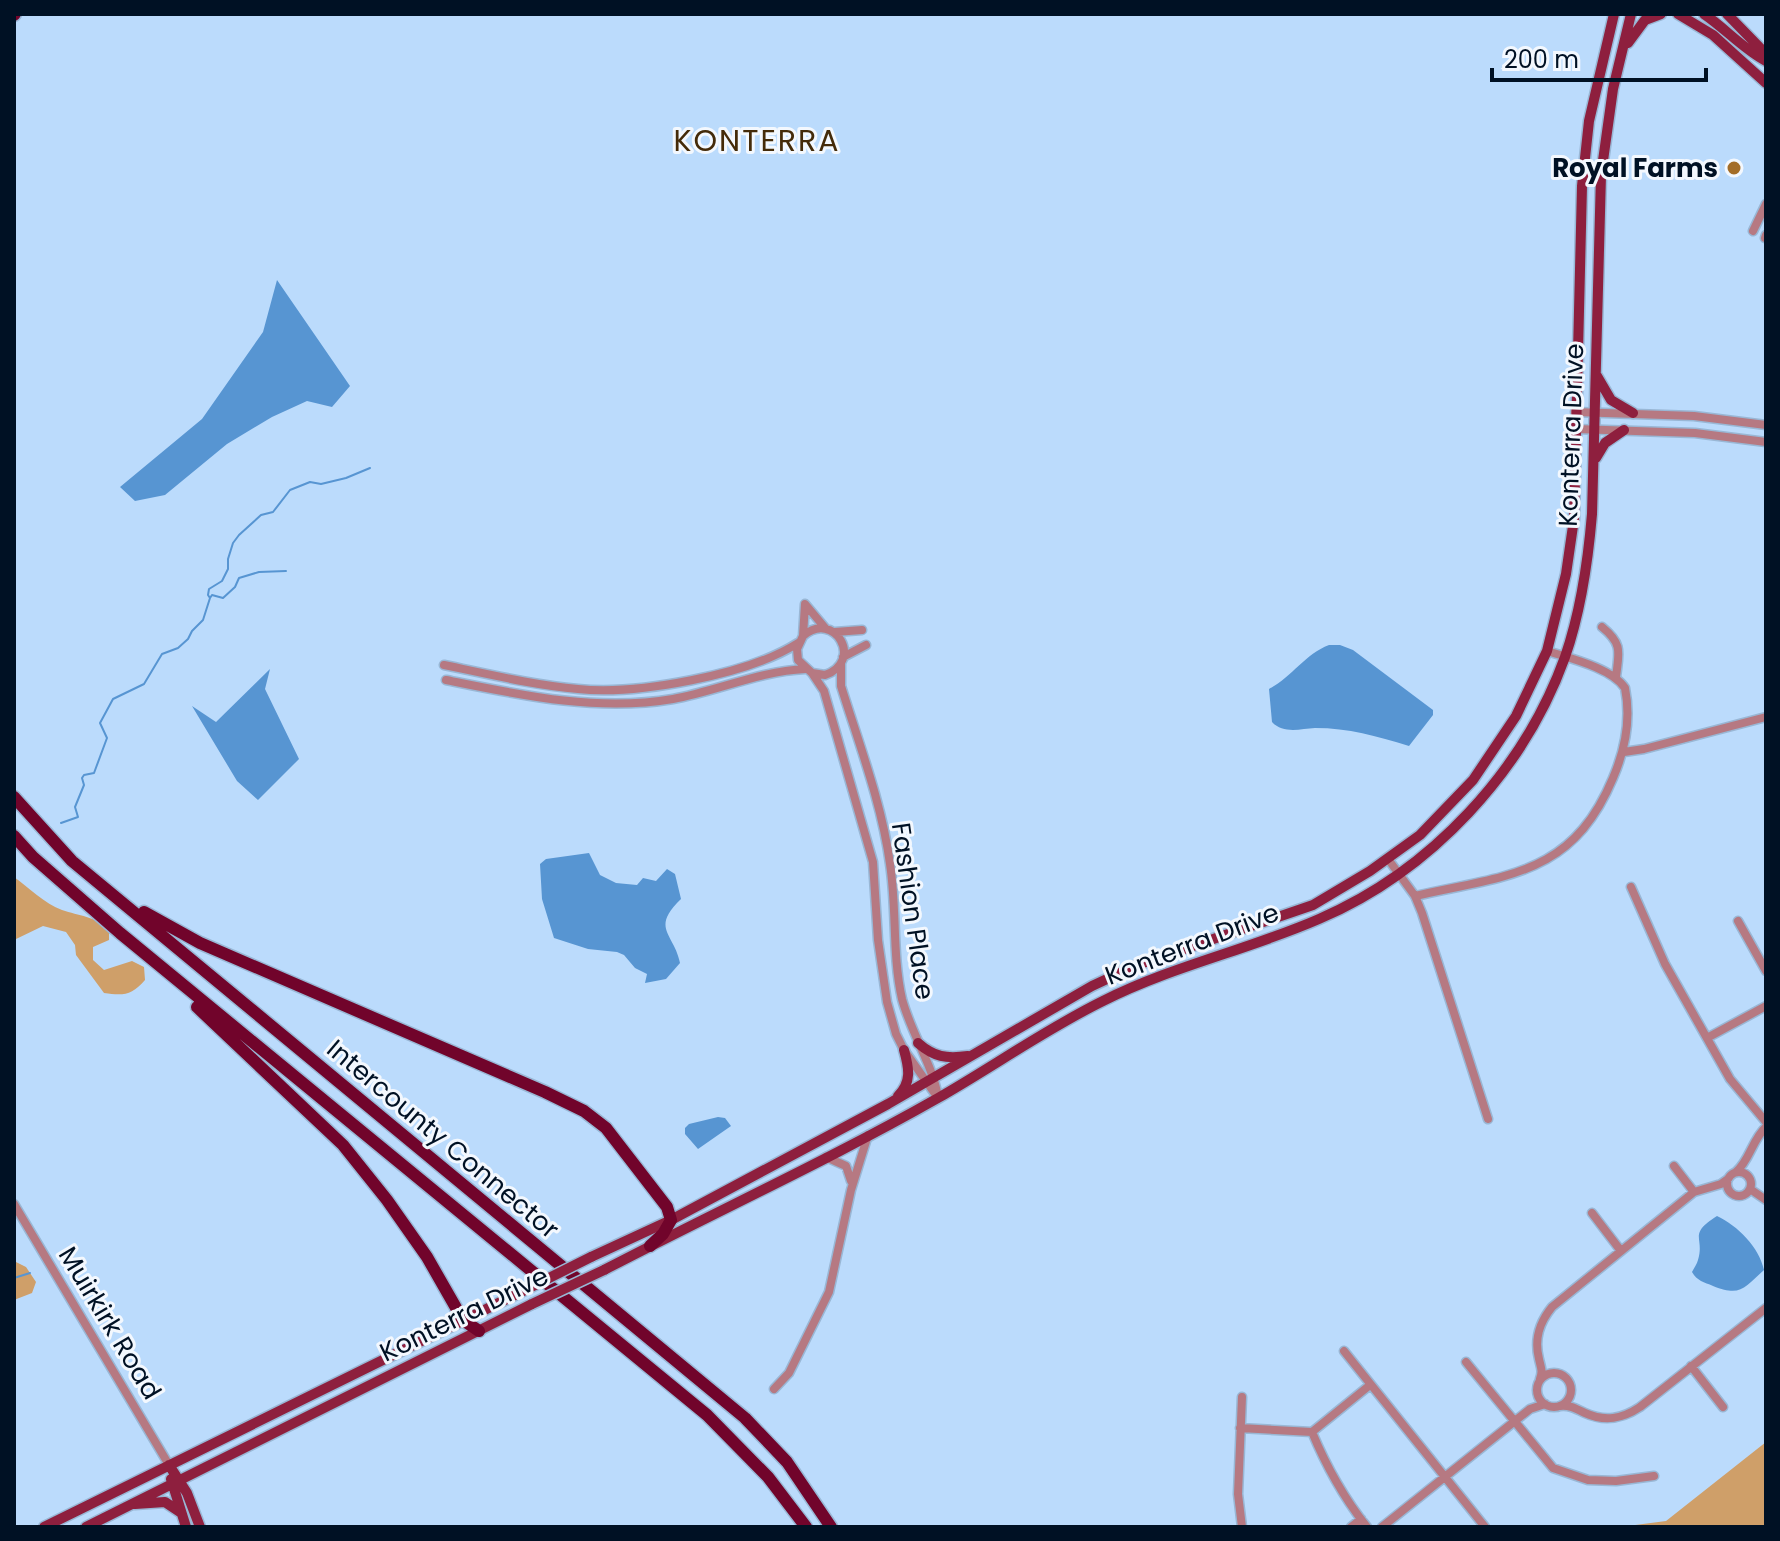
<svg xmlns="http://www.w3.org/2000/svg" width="1780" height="1541" font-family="Poppins,sans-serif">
	<rect width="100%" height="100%" fill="#bbdbfc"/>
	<path fill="#cf9f69" d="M 14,877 C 28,887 45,904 62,910 C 79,916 95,916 109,930 L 109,940 L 93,947 L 93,960 L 104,970 L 132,961 L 144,967 L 145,980 C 132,995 124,996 104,993 L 76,955 L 75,945 L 66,932 L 43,926 L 14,940 Z
		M 14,1261 L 26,1267 L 36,1282 L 32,1293 L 14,1300 Z
		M 1766,1442 L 1766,1527 L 1620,1527 L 1666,1521 Z"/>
	<path fill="#5795d2" d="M 277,280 L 350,386 L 332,407 L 307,401 L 272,417 L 227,444 L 165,495 L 135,501 L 120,487 L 202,419 L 263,332 Z
		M 1329,645 L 1340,645 L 1353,650 L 1433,710 L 1433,715 L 1409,746 C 1376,736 1349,728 1315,728 C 1300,729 1283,734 1272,722 L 1269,689 C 1292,677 1305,654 1329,645 Z
		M 270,669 L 265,689 L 299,759 L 258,800 L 237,781 L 192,706 L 216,722 Z
		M 589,853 L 600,875 L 616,883 L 637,885 L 643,878 L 656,881 L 667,869 L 675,874 L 681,899 C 650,929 674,933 680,963 L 666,979 L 645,983 L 647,974 L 635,968 L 624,955 L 617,952 L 588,949 L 554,938 L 542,899 L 540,864 L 546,859 Z
		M 718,1117 L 725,1118 L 731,1126 L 698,1149 L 685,1134 L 685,1128 L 689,1124 Z
		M 1717,1216 C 1738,1226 1759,1247 1764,1270 C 1744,1288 1741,1297 1713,1286 C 1704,1282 1697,1281 1692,1272 C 1694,1268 1697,1264 1698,1260 C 1705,1237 1687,1235 1717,1216 Z"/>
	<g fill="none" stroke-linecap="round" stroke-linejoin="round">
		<path stroke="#5795d2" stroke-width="2" d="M 210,598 L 212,595 L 223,598 L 235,587 L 239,578 L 259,572 L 286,571
			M 61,823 L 78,817 L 75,807 L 84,785 L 82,778 L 84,775 L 94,773 L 107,738 L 100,723 L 113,699 L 144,684 L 162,654 L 178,648 L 188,639 L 192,631 L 203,620 L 210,598 L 208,595 L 209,589 L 222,581 L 228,569 L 228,559 L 233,543 L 239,535 L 261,515 L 273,512 L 290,490 L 310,482 L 321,484 L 346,478 L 370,468
			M 14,872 L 15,870
			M 14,1278 L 30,1273"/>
		<g stroke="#99b7d5" stroke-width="11">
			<path id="minor" d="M 1753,231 L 1766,204
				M 1765,238 L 1766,235
				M 1575,412 L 1694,416 L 1766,425
				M 1576,429 L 1695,433 L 1766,442
				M 1602,627 C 1623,644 1619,652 1616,677
				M 835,632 L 862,630
				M 803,636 C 834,609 865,661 825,675 L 812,673 L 798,660 L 797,649 L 803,636 L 805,604 L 826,629
				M 843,657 L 866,645
				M 841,663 L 841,686 C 859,744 882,804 890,864 C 897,909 892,955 902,999 C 911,1033 932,1063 938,1097
				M 444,665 C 488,674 533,685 578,689 C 637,695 748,675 798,643
				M 812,673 L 824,691 L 873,862 L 878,940 L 887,1002 L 896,1034 L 904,1050 L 938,1098
				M 446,680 C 520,695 597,712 673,699 C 717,691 760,671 805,669
				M 1624,752 L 1644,749 L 1766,717
				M 1388,859 L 1415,896 L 1422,913 L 1488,1119
				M 1631,887 L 1665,964 L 1730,1079 L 1766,1122
				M 1415,896 C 1507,875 1572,876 1613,778 C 1625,750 1631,718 1625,688 C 1612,668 1569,658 1547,651
				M 1738,921 L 1766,971
				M 1707,1038 L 1766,1006
				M 826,1157 L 846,1166 L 851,1181
				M 1674,1166 L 1694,1192
				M 1736,1172 C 1750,1160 1752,1140 1766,1127
				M1727 1184a12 12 0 1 1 24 0a12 12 0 1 1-24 0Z
				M 1750,1189 L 1766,1200
				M 14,1204 L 169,1465
				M 1592,1213 L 1621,1251
				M 1344,1351 L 1485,1527
				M 1466,1362 L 1553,1468 L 1588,1480 L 1616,1481 L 1654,1476
				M 1691,1366 L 1723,1407
				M1537 1390a17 17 0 1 1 34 0a17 17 0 1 1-34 0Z
				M 1540,1379 C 1543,1371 1541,1368 1539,1359 C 1534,1339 1539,1323 1552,1307 L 1694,1192 L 1721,1184 L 1728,1179
				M 774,1389 L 789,1373 L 829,1292 L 851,1190 L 868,1135
				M 1560,1406 C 1571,1405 1576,1409 1585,1413 C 1605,1422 1622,1419 1640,1407 L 1766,1308
				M 1240,1428 L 1312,1432 L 1370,1385
				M 1312,1432 C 1327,1468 1343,1497 1367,1527
				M 1242,1527 L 1238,1494 L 1242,1397
				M 1351,1527 L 1361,1519
				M 1382,1527 L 1530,1409 L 1545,1404"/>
		</g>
		<g stroke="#99b7d5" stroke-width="13">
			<path id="major" d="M 1678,14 L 1713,35 L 1766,83
				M 1704,14 C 1726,29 1743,49 1766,61
				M 1727,14 L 1766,54
				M 1628,43 L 1645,20 L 1661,14
				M 1597,376 L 1611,400 L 1633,413
				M 1596,458 L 1605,443 L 1624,430
				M 918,1043 C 934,1057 946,1059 968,1056
				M 898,1096 C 912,1082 909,1068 904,1050
				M 591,1257 L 671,1220 L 888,1104 L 1092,986 L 1137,965 L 1313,905 L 1370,871 L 1420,835 L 1473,780 L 1516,716 L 1547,651 L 1566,574 L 1574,519 L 1582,186 L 1589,121 L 1614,14
				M 604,1270 C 715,1212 829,1160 938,1098 C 994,1066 1046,1029 1103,1001 C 1172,966 1248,950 1319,919 C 1431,871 1524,771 1565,657 C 1581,611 1588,562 1592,514 L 1601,175 L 1613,89 L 1631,14
				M 169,1465 L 187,1493 L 200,1527
				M 171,1479 L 186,1527
				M 135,1504 L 165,1502 L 180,1512
				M 44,1527 L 519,1293
				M 86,1527 L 532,1304"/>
		</g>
		<g stroke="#99b7d5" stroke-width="15">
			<path id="highway" d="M 14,15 L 15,14
				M 14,797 L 72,861 L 745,1418 L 787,1462 L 831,1527
				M 14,836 L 33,857 L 120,933 L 707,1415 L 768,1477 L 806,1527
				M 144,912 L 200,943 L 545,1092 L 584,1111 L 606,1128 L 667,1207 L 671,1220 L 663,1234 L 650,1246
				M 197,1007 L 343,1145 L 387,1200 L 427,1257 L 463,1320 L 479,1331"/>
		</g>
		<use href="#minor" stroke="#b67982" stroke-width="8"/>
		<use href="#major" stroke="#8e1f3e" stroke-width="10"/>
		<use href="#highway" stroke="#71042b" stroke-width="12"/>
		<g stroke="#99b7d5" stroke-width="13" stroke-linecap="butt">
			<path id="major-bridge" d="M 519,1293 L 591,1257
				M 532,1304 L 604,1270"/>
		</g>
		<use href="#major-bridge" stroke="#8e1f3e" stroke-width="10"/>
	</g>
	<circle fill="#a36d27" stroke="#f3f8fe" stroke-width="3" cx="1734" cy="168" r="8"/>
	<g text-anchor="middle" stroke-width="6" stroke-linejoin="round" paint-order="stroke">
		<g font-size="26" font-weight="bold" fill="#001124" stroke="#f3f8fe" text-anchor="end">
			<text x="1718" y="177">Royal Farms</text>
		</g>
		<g font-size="26" fill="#001124" stroke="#f3f8fe">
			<text transform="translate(1571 435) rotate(-88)" y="9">Konterra Drive</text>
			<text transform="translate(913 911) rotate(82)" y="9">Fashion Place</text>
			<text transform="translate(1192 944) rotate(-21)" y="9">Konterra Drive</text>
			<text transform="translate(443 1139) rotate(40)" y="9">Intercounty Connector</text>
			<text transform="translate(464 1314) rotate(-26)" y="9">Konterra Drive</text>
			<text transform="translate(110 1323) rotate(59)" y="9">Muirkirk Road</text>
		</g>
		<g font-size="30" letter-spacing="2" fill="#442b09" stroke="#f3f8fe">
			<text x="757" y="151">KONTERRA</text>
		</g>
	</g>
	<rect width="1780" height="1541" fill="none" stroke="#001124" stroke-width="32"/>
	<path d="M1492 68v12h214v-12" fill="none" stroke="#001124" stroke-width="4"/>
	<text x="1504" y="68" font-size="24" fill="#001124" stroke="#f3f8fe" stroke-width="6" paint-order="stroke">200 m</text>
</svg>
